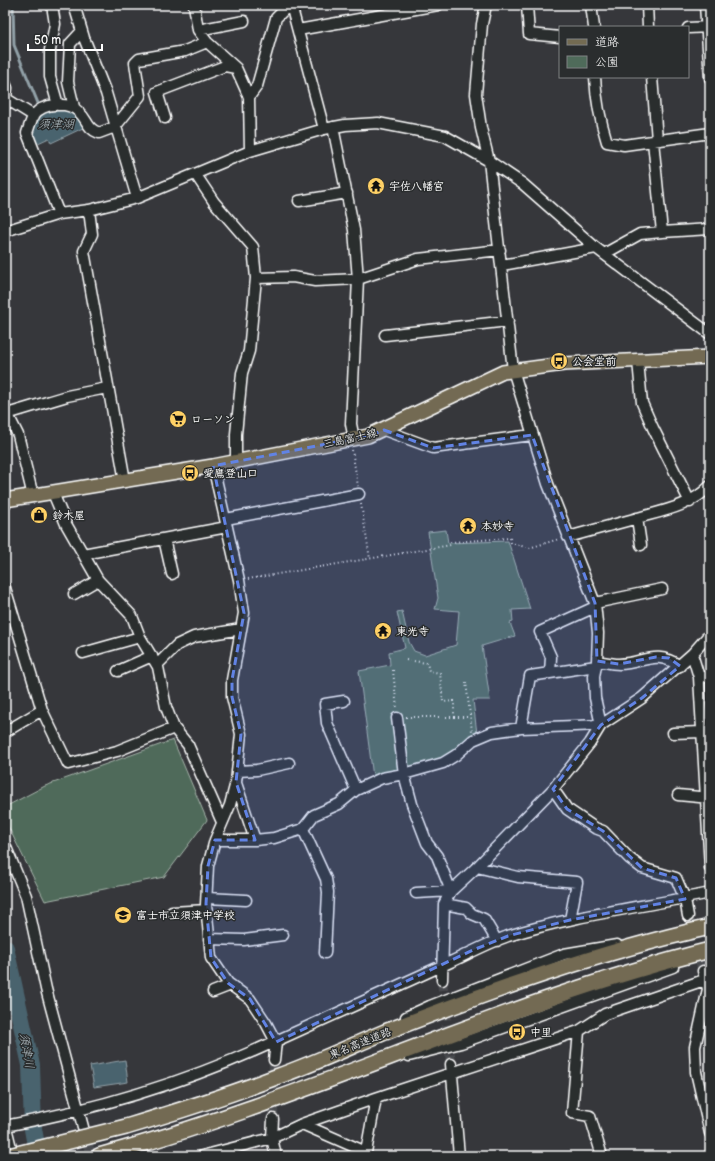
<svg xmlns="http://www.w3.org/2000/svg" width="715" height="1161" font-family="'Balsamiq Sans','Klee One',sans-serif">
	<rect width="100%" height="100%" fill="#36373b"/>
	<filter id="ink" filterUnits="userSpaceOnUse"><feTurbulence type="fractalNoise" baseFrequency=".025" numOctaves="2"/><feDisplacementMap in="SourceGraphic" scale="8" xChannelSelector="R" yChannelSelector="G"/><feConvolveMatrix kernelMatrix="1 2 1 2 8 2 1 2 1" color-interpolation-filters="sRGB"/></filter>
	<g filter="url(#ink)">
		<path fill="#4f6b5a" stroke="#a7b5ac" d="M 446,530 L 448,543 L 508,541 L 530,609 L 512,610 L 513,622 L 510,623 L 515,636 L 482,646 L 490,700 L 473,700 L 477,734 L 454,752 L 429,763 L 373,777 L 359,671 L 390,665 L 389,652 L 405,648 L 397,612 L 402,611 L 409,642 L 414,651 L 425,655 L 456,645 L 459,611 L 435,609 L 438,598 L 428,532 Z
			M 173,740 L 207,820 L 164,877 L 45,901 L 5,820 L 5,807 L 45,786 Z"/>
		<path fill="#4a636e" stroke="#92a1a8" d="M 55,108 L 73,111 L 85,127 L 51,143 L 49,138 L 36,144 C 28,124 36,115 55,108 Z
			M 125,1060 L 128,1082 L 94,1087 L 90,1066 Z"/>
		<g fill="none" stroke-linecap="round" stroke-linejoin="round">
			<path stroke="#92a1a8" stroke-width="3" d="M 13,5 L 14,45 L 40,108"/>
			<path stroke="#4a636e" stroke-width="18" d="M 5,948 L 31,1065 L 33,1129 L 38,1156"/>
			<path stroke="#4a4b4f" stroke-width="10" stroke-dasharray="10 5" stroke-linecap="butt" d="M 688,916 L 703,971
				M 442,980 L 451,1064
				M 273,1119 L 274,1060
				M 84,1131 L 91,1156"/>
			<g stroke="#fff" stroke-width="13">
				<path id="minor" d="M 52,5 L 55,24 L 50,50 L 50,77 L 58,105
					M 74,5 L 84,38 L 106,93 L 137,198
					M 194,5 L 198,30 L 207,42 L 236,68 L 249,97 L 250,151
					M 291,5 L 324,129
					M 486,5 L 482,24 L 476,94 L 481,128 L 489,161 L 513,370 L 548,484 L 595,603 L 598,633 L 597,661 L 594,676 L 595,698 L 601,725
					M 527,5 L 529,34 L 560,37
					M 591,5 L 594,27
					M 647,5 L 648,27
					M 705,5 L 710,78
					M 688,28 L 710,27
					M 198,30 L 244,21
					M 298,30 L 438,5
					M 595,77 C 596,100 600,120 607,142 L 624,145 L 710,133
					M 652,77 L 657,140
					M 5,83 L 7,88 L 6,99
					M 249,97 L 257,86 L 276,18 L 289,5
					M 5,98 L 34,116
					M 74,107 L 68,82 L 70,44 L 82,31
					M 165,118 L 157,92 L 225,66 L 236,68
					M 333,127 L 354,230 L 358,279 L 351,424 L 354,439
					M 653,141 L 662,232 L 710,229
					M 196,175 L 214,202 L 253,247 L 256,278 L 249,351 L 242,373 L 236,434 L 236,460
					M 299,201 L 347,193
					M 89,210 L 92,234 L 84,251 L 125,481
					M 59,214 L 27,133 C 29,127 31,120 34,115 C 43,103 68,101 79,112 C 88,120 86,128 99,133 L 115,127 L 140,96 L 135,63 L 139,59 L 185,51 L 207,42
					M 5,231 L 59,214 L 89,210 L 137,198 L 250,151 L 324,129 L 345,125 L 378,123 L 445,136 L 489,161 L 523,184 L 596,248 L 710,334
					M 604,254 L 640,234 L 662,232
					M 502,265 L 596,248
					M 256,278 L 293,277 L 315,281 L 358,279 L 418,259 L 500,250
					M 385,335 L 508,321
					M 638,361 L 642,403 L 653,428 L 690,502
					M 5,409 L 18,435 L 33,496
					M 7,414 L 67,396 L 107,388
					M 384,430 L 433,448 L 532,435
					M 213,466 L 239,580 L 244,613 L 232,680 L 232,697 L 241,734 L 236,782 L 230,805 L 215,840 L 208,866 L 206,904 L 211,958 L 228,983 L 250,999 L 266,1023 L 276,1042 L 274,1060
					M 53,493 L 66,524 L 98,580 L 132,616 L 140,637 L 158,667 L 166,707 L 174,728 L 188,745 L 222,822
					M 637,518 L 641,545
					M 226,519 L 359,494
					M 568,537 C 590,531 612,525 634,519 C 661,511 690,507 710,486
					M 164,539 L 172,574
					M 83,554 L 227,527
					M 5,588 L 42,710 L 68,764 L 117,751 L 174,728
					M 74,594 L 98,580
					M 595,603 L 662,589
					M 83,653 L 140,637
					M 692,654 L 699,677 L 710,868
					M 597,661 C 604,662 612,664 619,664 C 645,663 655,649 680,666
					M 157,665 L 177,645 L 194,637 L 241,629
					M 118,671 L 152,656
					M 550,673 L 551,657 L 540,632 L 595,607
					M 699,677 L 710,677
					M 344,701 L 325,704 L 327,723 L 356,790
					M 397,718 L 404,774 L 412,804 L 427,843 L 437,856 L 451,891
					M 521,728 L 530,676 L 596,666
					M 5,732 L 42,710
					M 673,733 L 702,732
					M 237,771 L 257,770 L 289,763
					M 236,783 L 255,840
					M 553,789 L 567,809 L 595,828 L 603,831 L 629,858 L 642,868 L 676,878 L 685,899 L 688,916
					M 678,795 L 710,798
					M 303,829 L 326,879 L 328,892 L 325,953
					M 215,840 L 255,840 L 274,838 L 303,829 L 314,815 L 339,804 L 356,790 L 382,778 L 404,774 L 443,763 L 456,755 L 473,740 L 492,732 L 521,728 L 601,725
					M 5,845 L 26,896 L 46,989 L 83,1127
					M 477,867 L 518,877 L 577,882 L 570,920
					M 416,893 L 451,891
					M 207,898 L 246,900
					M 444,904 L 466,908 L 472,914 L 484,919 L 497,941
					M 172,912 L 207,910
					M 209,939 L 244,940 L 283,935
					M 703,971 L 708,989 L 695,1047 L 696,1072 L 710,1133
					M 442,980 L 444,904 L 451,891 L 477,867 L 553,789 L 590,743 L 601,725 L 642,698 L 692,654 L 707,637 L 710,637
					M 213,992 L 231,985
					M 406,1017 L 430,1006 L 564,954 L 617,945
					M 579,1031 L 572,1113 L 590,1116 L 602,1156
					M 409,1056 L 461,1043 L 673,967
					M 451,1064 L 459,1156
					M 273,1119 L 272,1138 L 276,1156
					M 5,1123 L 13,1156
					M 302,1124 L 366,1152 L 365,1156
					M 5,1126 C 98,1109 190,1081 276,1041 C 330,1017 383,992 437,968 C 461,958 483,945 508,936 C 574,915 643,907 710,893
					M 366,1152 L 376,1098
					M 202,1156 L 272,1138 L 302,1124 L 376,1098 L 579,1031 L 605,1014 L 710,978"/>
			</g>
			<g stroke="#fff" stroke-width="16">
				<path id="major" d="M 5,500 L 213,466 L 368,436 L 503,372 L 564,364 L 710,357"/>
			</g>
			<g stroke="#fff" stroke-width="18">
				<path id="highway" d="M 126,1127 C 176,1112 227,1096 276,1077 C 313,1064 349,1047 385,1032 C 491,991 598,952 710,927
					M 99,1156 C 307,1100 501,1002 710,950"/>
			</g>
			<path stroke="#fff" stroke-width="2" stroke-dasharray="1 3" stroke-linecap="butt" d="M 352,450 L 358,486
				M 361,504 L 370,559
				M 248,579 L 451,545 L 451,542 L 510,538 L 511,543 L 529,548 L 559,539
				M 406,660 L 427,663 L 429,671 L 440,673 L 443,702 L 454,701 L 454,716
				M 393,670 L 397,709
				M 466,682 L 472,731
				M 406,717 L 470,717"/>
			<use href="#minor" stroke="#2a2d2e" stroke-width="10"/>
			<use href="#major" stroke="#736b52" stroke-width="13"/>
			<use href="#highway" stroke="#736b52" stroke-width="15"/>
			<g stroke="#fff" stroke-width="18" stroke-linecap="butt">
				<path id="highway-bridge" d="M 9,1156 L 126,1127"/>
			</g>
			<use href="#highway-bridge" stroke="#736b52" stroke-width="15"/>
		</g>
	</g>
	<path fill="#6183e4" fill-opacity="0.2" stroke="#6183e4" stroke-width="3" stroke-dasharray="8 5" stroke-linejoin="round" d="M 384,430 L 433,448 L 532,435 L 595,603 L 597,661 L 619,664 L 656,657 L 669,658 L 680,666 L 642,698 L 601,725 L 553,789 L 567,809 L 603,831 L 642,868 L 676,878 L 685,899 L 570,920 L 508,936 L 473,950 L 276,1042 L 250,999 L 228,983 L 211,958 L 206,904 L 208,866 L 215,840 L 255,840 L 236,782 L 241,734 L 232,697 L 232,680 L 244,613 L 213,466 L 368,436 Z"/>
	<defs>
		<g id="temple-disc" transform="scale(0.9)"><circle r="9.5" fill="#ffd166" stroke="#2a2d2e"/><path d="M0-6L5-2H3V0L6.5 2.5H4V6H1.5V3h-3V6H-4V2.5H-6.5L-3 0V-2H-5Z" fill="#111"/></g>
		<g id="bus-disc" transform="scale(0.9)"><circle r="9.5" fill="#ffd166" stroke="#2a2d2e"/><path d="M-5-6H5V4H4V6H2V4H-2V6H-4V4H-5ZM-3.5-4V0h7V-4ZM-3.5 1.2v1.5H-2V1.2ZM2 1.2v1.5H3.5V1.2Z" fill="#111"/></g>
		<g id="supermarket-disc" transform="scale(0.9)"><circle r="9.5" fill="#ffd166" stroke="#2a2d2e"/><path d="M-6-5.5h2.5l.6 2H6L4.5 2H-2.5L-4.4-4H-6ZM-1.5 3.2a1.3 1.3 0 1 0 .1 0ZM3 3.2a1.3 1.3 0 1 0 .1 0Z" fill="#111"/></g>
		<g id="shop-disc" transform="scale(0.9)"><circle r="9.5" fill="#ffd166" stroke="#2a2d2e"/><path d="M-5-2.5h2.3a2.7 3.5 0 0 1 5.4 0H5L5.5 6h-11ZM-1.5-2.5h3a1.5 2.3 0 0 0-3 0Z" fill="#111"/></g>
		<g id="school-disc" transform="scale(0.9)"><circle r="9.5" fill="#ffd166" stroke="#2a2d2e"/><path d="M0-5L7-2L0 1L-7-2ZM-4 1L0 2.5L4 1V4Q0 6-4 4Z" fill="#111"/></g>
	</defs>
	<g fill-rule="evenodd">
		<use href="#temple-disc" x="376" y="186"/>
		<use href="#bus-disc" x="559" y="361"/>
		<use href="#supermarket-disc" x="178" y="419"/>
		<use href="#bus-disc" x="190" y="473"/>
		<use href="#shop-disc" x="39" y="515"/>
		<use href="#temple-disc" x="468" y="526"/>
		<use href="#temple-disc" x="383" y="631"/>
		<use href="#school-disc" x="123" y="915"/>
		<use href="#bus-disc" x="517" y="1032"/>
	</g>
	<g text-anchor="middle" stroke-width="3" stroke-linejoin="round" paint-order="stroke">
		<g font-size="11" font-weight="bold" fill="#fff" stroke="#2a2d2e" text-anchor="start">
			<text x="389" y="190">宇佐八幡宮</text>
			<text x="572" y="365">公会堂前</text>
			<text x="191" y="423">ローソン</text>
			<text x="203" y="477">愛鷹登山口</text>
			<text x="52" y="519">鈴木屋</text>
			<text x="481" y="530">本妙寺</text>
			<text x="396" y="635">東光寺</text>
			<text x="136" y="919">富士市立須津中学校</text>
			<text x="530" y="1036">中里</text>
		</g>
		<g font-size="11" fill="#fff" stroke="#2a2d2e">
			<text transform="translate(350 438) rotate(-13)" y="4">三島富士線</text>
			<text transform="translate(360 1043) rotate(-22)" y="4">東名高速道路</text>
		</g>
		<g font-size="12" font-style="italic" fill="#aeb9be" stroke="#2a2d2e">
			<text x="56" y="128">須津湖</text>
			<text transform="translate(27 1051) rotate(80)" y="4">須津川</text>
		</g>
	</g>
	<rect width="715" height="1161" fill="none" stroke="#2a2d2e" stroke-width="20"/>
	<rect x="10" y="10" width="695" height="1141" fill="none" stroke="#fff" stroke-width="1.5" filter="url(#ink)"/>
	<rect x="559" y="26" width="130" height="52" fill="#2a2d2e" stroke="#7f8182"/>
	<rect x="567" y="39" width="20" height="6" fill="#736b52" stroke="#7f8182"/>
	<text x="595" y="46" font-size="12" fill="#ffffff">道路</text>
	<rect x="567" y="56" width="20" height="12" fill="#4f6b5a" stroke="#7f8182"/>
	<text x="595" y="66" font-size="12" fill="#ffffff">公園</text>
	<path d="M28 44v6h74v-6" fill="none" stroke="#ffffff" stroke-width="2"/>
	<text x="34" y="44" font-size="12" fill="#ffffff" stroke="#2a2d2e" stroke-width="3" paint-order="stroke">50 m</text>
</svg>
